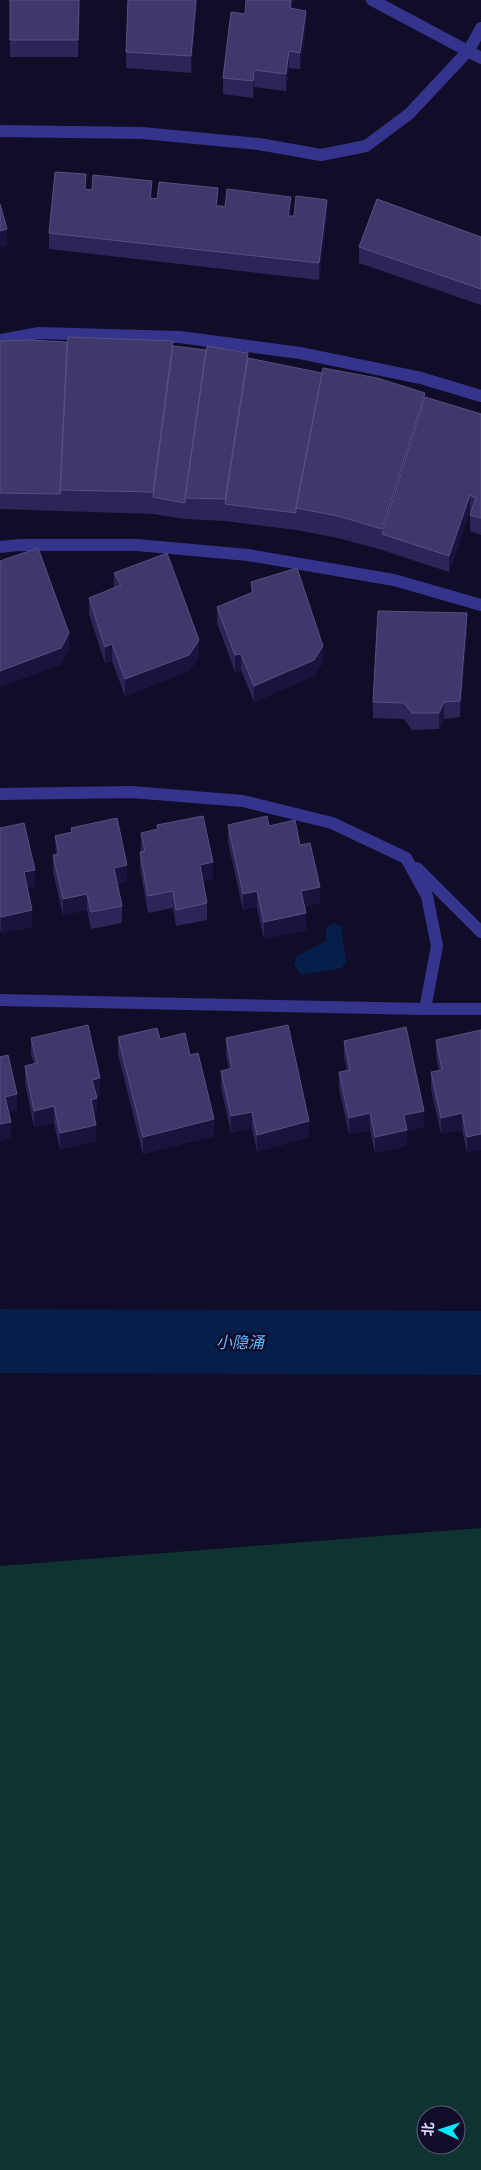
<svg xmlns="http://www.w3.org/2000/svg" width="481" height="2170" font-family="Arial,'Noto Sans SC',sans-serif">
	<rect width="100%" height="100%" fill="#110d28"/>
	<path fill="#0f3331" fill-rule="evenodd" d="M 481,1528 L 481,2170 L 0,2170 L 0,1566 ZM 426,2115 L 456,2115 L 456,2145 L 426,2145 Z"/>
	<path fill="#051f4a" d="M 334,923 L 341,926 L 346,961 L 342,968 L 301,975 L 294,964 L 297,956 L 326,941 L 326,928 Z"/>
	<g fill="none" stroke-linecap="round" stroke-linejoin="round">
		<path stroke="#051f4a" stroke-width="64" d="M 0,1341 L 481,1343"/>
		<path stroke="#35348c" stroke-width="12" d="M 372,0 L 481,58
			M 0,131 L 142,133 L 259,144 L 321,155 L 366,146 L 409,114 L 469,50 L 481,28
			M 0,340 L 39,333 L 180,337 L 300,353 L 421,378 L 481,396
			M 0,547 L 19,545 L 137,545 L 248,555 L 394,580 L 481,605
			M 0,794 L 131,792 L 243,801 L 332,823 L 406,858 L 427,896 L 437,946 L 425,1009 L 0,1000
			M 417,868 L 481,932
			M 425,1009 L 481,1009"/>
	</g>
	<path fill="#2e2458" d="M 10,0 L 80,0 L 78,57 L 10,57 Z
		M 197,0 L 191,73 L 126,68 L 126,52 Z
		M 292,9 L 306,27 L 300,69 L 289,68 L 286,91 L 254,87 L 253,98 L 223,94 L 223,78 Z
		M 86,189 L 152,198 L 291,213 L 291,216 L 327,217 L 319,280 L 49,249 L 49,233 Z
		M 481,237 L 481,305 L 359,263 L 359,247 Z
		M 0,341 L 67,342 L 173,346 L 248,358 L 425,397 L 481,414 L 481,535 L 470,531 L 470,515 L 471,512 L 470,512 L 449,572 L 382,550 L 338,538 L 296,530 L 225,521 L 185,519 L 153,514 L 0,509 Z
		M 114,573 L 199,657 L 189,671 L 125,696 L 112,661 L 105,663 L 89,614 L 89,598 L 114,588 Z
		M 251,582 L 323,662 L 314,676 L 254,702 L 241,670 L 235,672 L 217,623 L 217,607 L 251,593 Z
		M 467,630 L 460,717 L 444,719 L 439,729 L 412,730 L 404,719 L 373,718 L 373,702 Z
		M 157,825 L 213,879 L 203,881 L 207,903 L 207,920 L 176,926 L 173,908 L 148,913 L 140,869 L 140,852 L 141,852 L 141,833 L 157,830 Z
		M 228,825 L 269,826 L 300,845 L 320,903 L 304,907 L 306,930 L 264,939 L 257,907 L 243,910 L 228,842 Z
		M 0,828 L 35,886 L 27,888 L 32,927 L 1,933 L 0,929 Z
		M 71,828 L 127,882 L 117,884 L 122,906 L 122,923 L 91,929 L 87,910 L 63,915 L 53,872 L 53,855 L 56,854 L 55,836 L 71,832 Z
		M 481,1030 L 467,1153 L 462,1130 L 441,1134 L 431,1089 L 431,1072 L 439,1071 L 436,1056 L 436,1040 Z
		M 118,1037 L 160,1039 L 190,1055 L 214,1136 L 143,1154 L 118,1054 Z
		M 31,1038 L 100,1095 L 96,1096 L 97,1115 L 94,1116 L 96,1141 L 60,1150 L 54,1123 L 34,1127 L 25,1083 L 25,1066 L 34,1064 L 31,1054 Z
		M 226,1038 L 309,1137 L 257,1152 L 252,1128 L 231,1133 L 221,1087 L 221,1071 L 229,1069 L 226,1055 Z
		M 344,1041 L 424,1127 L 407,1131 L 407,1146 L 375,1153 L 370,1130 L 349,1134 L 339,1089 L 339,1072 L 347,1071 L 344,1057 Z"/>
	<path fill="#1b133d" d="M 79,0 L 80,0 L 78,57 L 78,40 Z
		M 196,0 L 197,0 L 191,73 L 191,56 Z
		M 291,0 L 293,0 L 290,25 L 290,8 Z
		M 306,11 L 306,27 L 300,69 L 300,53 Z
		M 289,51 L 289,68 L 286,91 L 286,74 Z
		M 254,70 L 254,87 L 253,98 L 253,81 Z
		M 152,181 L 152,197 L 150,215 L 150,198 Z
		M 218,188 L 218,204 L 216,222 L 216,206 Z
		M 291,197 L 291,213 L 288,232 L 288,216 Z
		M 327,200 L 327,217 L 319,280 L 319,263 Z
		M 7,229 L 7,246 L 0,248 L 0,231 Z
		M 425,393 L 425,414 L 382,534 L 382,529 Z
		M 470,495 L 470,512 L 449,572 L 449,556 Z
		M 467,613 L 467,630 L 460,717 L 460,701 Z
		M 69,633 L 69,649 L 61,665 L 0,687 L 0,671 Z
		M 199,640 L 199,657 L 189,671 L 125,696 L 125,679 Z
		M 112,644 L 112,661 L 105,663 L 105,647 Z
		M 323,646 L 323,662 L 314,676 L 254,702 L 254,686 Z
		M 241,654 L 241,670 L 235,672 L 235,655 Z
		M 444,702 L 444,719 L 439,729 L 439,713 Z
		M 213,862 L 213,879 L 200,882 L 200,865 Z
		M 127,865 L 127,882 L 114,884 L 114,868 Z
		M 35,870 L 35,886 L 24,889 L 24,872 Z
		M 320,887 L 320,903 L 301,908 L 301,891 Z
		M 257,891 L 257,907 L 243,910 L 243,894 Z
		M 87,894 L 87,910 L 63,915 L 63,899 Z
		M 32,910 L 32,927 L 1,933 L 1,917 Z
		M 306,913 L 306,930 L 264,939 L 264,922 Z
		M 100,1078 L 100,1095 L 92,1097 L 92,1080 Z
		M 17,1094 L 17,1111 L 5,1113 L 5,1097 Z
		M 97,1098 L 97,1115 L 91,1117 L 91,1100 Z
		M 54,1106 L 54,1123 L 34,1127 L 34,1111 Z
		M 424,1111 L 424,1127 L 407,1131 L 407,1146 L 375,1153 L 375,1137 L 404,1115 Z
		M 252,1112 L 252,1128 L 231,1133 L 231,1116 Z
		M 370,1113 L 370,1130 L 349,1134 L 349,1118 Z
		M 462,1113 L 462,1130 L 441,1134 L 441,1118 Z
		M 214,1119 L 214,1136 L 143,1154 L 143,1137 Z
		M 309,1121 L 309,1137 L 257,1152 L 257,1135 Z
		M 11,1122 L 11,1138 L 0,1141 L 0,1124 Z
		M 96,1125 L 96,1141 L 60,1150 L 60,1133 Z
		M 481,1134 L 481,1150 L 467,1153 L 467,1137 Z"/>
	<path fill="#40376a" stroke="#585081" d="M 10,0 L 79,0 L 78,40 L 10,40 Z
		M 128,0 L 196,0 L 191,56 L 126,52 Z
		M 246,0 L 291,0 L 290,8 L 306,11 L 300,53 L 289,51 L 286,74 L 254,70 L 253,81 L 223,78 L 231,12 L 245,14 Z
		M 55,172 L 86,174 L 85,189 L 92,190 L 93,175 L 152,181 L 150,198 L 157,199 L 159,182 L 218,188 L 216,206 L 221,206 L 225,207 L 227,189 L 291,197 L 288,216 L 294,216 L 296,196 L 327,200 L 319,263 L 49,233 Z
		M 377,199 L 481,237 L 481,289 L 359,247 Z
		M 0,204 L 7,229 L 0,231 Z
		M 68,337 L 173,341 L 153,492 L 60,490 Z
		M 28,340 L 67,342 L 60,494 L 0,493 L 0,341 Z
		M 173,346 L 206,350 L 185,498 L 185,503 L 153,497 Z
		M 207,346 L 248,353 L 225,499 L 185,498 Z
		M 248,358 L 322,373 L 296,508 L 296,513 L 225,504 Z
		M 323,368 L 377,378 L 425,393 L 382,529 L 338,516 L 296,508 Z
		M 425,397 L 481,414 L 481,518 L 470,515 L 476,498 L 470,495 L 449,556 L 382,534 Z
		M 38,548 L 69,633 L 61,648 L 0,671 L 0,561 Z
		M 167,553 L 199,640 L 189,655 L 125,679 L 112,644 L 105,647 L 89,598 L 121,585 L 114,573 Z
		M 297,568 L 323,646 L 314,660 L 254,686 L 241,654 L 235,655 L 217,607 L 253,592 L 251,582 Z
		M 378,611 L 467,613 L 460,701 L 444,702 L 439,713 L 412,713 L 404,703 L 373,702 Z
		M 203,816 L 213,862 L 200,865 L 207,903 L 176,910 L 173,891 L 148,896 L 140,852 L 145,851 L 141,833 L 158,829 L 157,825 Z
		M 267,816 L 269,826 L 295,820 L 300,845 L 310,843 L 320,887 L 301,891 L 306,913 L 264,922 L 257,891 L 243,894 L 228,825 Z
		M 117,818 L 127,865 L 114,868 L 122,906 L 91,912 L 87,894 L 63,899 L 53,855 L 59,854 L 55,836 L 72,832 L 71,828 Z
		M 24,823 L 35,870 L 24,872 L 32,910 L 1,917 L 0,912 L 0,828 Z
		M 88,1025 L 100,1078 L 92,1080 L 97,1098 L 91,1100 L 96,1125 L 60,1133 L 54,1106 L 34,1111 L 25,1066 L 37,1063 L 31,1038 Z
		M 288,1025 L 309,1121 L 257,1135 L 252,1112 L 231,1116 L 221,1071 L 232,1068 L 226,1038 Z
		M 406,1027 L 424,1111 L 404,1115 L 407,1130 L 375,1137 L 370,1113 L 349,1118 L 339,1072 L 350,1070 L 344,1041 Z
		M 157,1028 L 160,1039 L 185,1033 L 190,1055 L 198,1053 L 214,1119 L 143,1137 L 118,1037 Z
		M 481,1030 L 481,1134 L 467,1137 L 462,1113 L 441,1118 L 431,1072 L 442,1070 L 436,1040 Z
		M 8,1055 L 17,1094 L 5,1097 L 11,1122 L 0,1124 L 0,1057 Z"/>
	<g text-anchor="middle" stroke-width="5" stroke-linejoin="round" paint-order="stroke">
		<g font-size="16" font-style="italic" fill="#62b9ff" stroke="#110d28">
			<text x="240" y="1348">小隐涌</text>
		</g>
	</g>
	<g transform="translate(441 2130) rotate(274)"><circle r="24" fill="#110d28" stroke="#615d7e"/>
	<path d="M0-4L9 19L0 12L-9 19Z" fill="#00eaff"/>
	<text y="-8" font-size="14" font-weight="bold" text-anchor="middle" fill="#d9d4ff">北</text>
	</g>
</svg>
